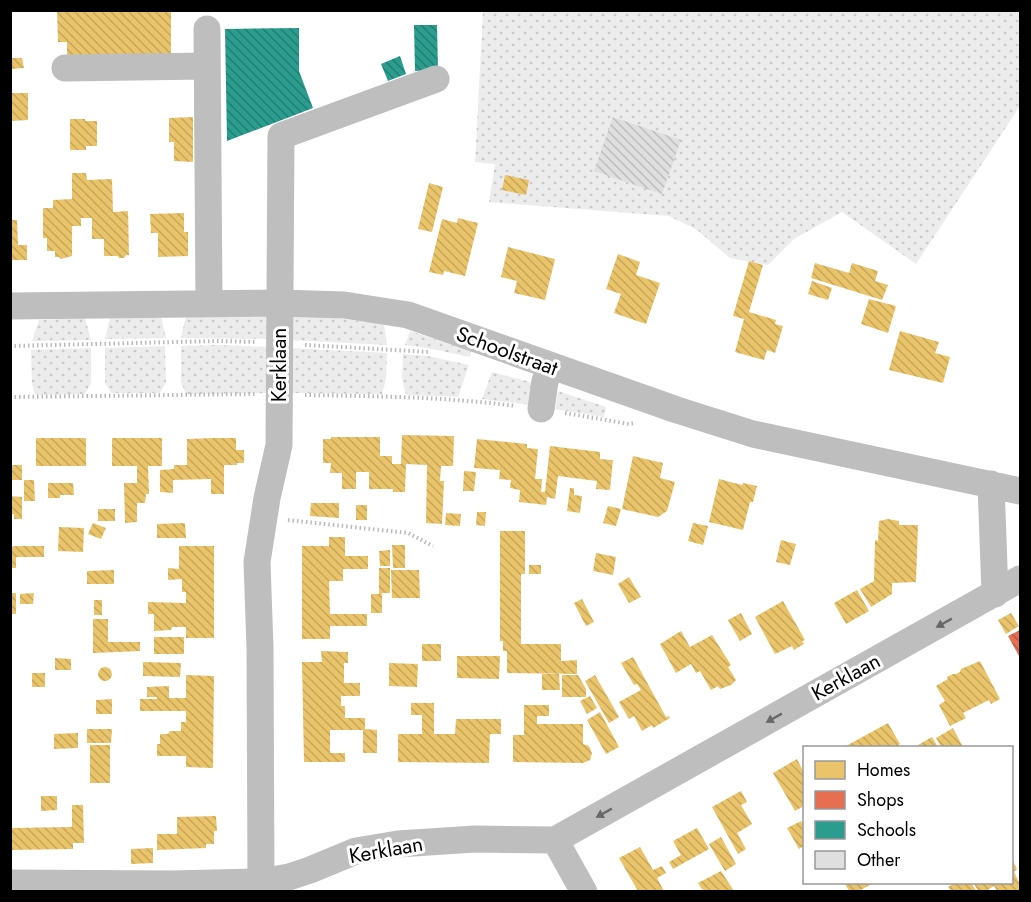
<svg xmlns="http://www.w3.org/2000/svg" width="1031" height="902" font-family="Jost,sans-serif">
	<defs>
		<pattern id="grass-dots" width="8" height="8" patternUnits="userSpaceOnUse" patternTransform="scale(1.5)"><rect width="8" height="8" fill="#ececec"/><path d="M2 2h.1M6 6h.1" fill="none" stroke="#c9c9c9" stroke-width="1.8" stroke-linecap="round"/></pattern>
		<pattern id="homes-back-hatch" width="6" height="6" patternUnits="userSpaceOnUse" patternTransform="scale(1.5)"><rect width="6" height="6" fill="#e9c46a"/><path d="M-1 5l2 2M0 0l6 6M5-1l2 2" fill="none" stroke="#c6a75a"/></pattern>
		<pattern id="shops-back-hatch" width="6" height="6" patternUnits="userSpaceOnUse" patternTransform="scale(1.5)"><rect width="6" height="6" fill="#e76f51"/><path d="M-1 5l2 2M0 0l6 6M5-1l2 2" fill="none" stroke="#b95941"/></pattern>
		<pattern id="schools-back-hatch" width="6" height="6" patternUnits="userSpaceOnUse" patternTransform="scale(1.5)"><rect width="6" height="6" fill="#2a9d8f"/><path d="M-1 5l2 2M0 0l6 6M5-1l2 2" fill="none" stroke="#227e72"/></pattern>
		<pattern id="building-back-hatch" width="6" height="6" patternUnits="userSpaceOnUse" patternTransform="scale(1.5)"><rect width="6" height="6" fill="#dfdfdf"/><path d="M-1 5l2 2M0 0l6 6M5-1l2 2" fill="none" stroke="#bebebe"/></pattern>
	</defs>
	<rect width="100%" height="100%" fill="#fff"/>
	<path fill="url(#grass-dots)" d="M 483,11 L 1020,11 L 1020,106 L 916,264 L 842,212 L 794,239 L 768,265 L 730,258 L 697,230 L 669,216 L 489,202 L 495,164 L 475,162 Z
		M 270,314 L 269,339 L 181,338 L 186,316 Z
		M 290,315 L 319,316 L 384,324 L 387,345 L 290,340 Z
		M 161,316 L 166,338 L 105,339 L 110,318 Z
		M 85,318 L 91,340 L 32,341 L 39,320 Z
		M 410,331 L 471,351 L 470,357 L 427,348 L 405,345 Z
		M 219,345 L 269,347 L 269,393 L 186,394 L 181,382 L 181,346 Z
		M 165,346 L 166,382 L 160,393 L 111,393 L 105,383 L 105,348 Z
		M 91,348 L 91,383 L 85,394 L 35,395 L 32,384 L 31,350 Z
		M 290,348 L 387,353 L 386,379 L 382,394 L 290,393 Z
		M 403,354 L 428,356 L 469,365 L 458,397 L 406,395 L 402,379 Z
		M 492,372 L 534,383 L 531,405 L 482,399 Z
		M 558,391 L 606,407 L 604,417 L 555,409 Z"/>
	<path fill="url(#homes-back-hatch)" d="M 57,10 L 171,10 L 171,56 L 67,58 L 67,42 L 58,42 Z
		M 11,58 L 22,58 L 24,68 L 12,69 Z
		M 10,93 L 28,93 L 28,120 L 10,121 Z
		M 193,117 L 193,162 L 174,161 L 174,142 L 169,142 L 169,118 Z
		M 70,119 L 85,119 L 85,121 L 97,121 L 97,146 L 86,146 L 86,150 L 70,150 Z
		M 72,173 L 86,173 L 87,180 L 112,179 L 113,212 L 128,211 L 129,255 L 126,255 L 124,258 L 119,258 L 118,256 L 104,256 L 104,239 L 92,239 L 92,218 L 81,218 L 81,226 L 72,226 L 72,256 L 61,259 L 59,257 L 55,257 L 55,251 L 47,251 L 47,238 L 43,238 L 43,208 L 53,208 L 53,200 L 72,199 Z
		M 505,175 L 529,180 L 526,195 L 502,190 Z
		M 429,183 L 443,187 L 432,232 L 418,229 Z
		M 184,213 L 184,232 L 188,232 L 188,256 L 158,257 L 158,233 L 151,233 L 150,214 Z
		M 458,218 L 478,223 L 465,276 L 444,271 L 443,275 L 429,272 L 442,219 L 457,223 Z
		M 10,220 L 17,220 L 18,245 L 27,245 L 27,260 L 10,260 Z
		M 508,247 L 555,259 L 545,300 L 514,293 L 517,281 L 501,277 Z
		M 618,254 L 640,262 L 636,275 L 660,283 L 646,324 L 614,313 L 621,294 L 606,289 Z
		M 749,261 L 763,265 L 749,312 L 776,320 L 775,324 L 783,326 L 775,353 L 767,350 L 764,360 L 735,352 L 744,319 L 733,316 Z
		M 815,263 L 849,273 L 852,263 L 878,271 L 875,281 L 888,285 L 882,300 L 811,278 Z
		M 812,281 L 832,288 L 828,300 L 808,294 Z
		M 869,299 L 896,306 L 888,333 L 861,324 Z
		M 900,331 L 939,342 L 935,353 L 950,357 L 943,383 L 889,370 Z
		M 402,435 L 454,436 L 453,466 L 441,466 L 440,481 L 444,481 L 442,524 L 426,523 L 427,465 L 406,464 L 405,492 L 393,492 L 393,489 L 369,489 L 369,472 L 356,472 L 356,489 L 342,489 L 342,473 L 330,473 L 331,463 L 323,463 L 323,439 L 331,439 L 331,437 L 380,437 L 380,456 L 392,456 L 392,464 L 401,464 Z
		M 36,438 L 86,438 L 86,466 L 36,466 Z
		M 112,438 L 162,438 L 162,466 L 148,466 L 149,494 L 146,494 L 145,503 L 137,503 L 137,522 L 125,523 L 124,483 L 137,483 L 137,466 L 112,466 Z
		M 213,438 L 236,438 L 236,450 L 244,450 L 244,463 L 237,463 L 237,465 L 224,465 L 224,494 L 211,494 L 211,479 L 173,480 L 173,493 L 160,492 L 160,470 L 174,469 L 174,465 L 187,465 L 187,439 Z
		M 477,439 L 527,444 L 527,448 L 538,449 L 535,479 L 542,479 L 541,492 L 545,492 L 550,446 L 600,452 L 600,459 L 613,460 L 610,490 L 596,489 L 597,481 L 558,476 L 555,499 L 547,497 L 546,505 L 519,502 L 520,490 L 510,488 L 511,480 L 499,479 L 500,470 L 474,468 Z
		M 633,456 L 663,463 L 660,478 L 675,482 L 667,511 L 658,517 L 622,509 Z
		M 10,465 L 22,465 L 22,480 L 10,480 Z
		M 464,471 L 476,472 L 474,491 L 463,491 Z
		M 719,479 L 742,485 L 743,483 L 757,486 L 753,502 L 750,502 L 743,530 L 709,522 Z
		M 24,480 L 34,480 L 35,501 L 24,501 Z
		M 48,483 L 73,483 L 74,495 L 60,495 L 60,498 L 48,498 Z
		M 570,488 L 574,488 L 574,495 L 582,496 L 580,513 L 567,511 Z
		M 10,496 L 22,497 L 22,519 L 14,519 L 14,514 L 10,514 Z
		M 311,503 L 339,503 L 339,518 L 310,516 Z
		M 356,505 L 367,505 L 367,520 L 356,520 Z
		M 608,506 L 621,509 L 616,526 L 603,523 Z
		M 98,509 L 115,509 L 115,521 L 98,521 Z
		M 477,512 L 486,512 L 485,526 L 476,525 Z
		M 446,513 L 461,514 L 460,526 L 445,525 Z
		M 888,519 L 899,521 L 899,525 L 918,525 L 916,582 L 892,583 L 892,594 L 871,607 L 860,589 L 874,581 L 875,540 L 878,541 L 879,521 Z
		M 93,523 L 106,528 L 101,539 L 88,534 Z
		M 185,523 L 186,538 L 157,538 L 157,524 Z
		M 693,523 L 708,526 L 703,545 L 688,541 Z
		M 59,527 L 84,528 L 83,552 L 58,551 Z
		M 500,531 L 525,531 L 525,574 L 521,574 L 521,644 L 561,644 L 561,661 L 577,660 L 577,674 L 507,673 L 507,651 L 503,651 L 503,641 L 500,641 Z
		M 329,537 L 345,537 L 345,556 L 368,556 L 368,569 L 343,569 L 343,581 L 329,581 L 330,614 L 367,614 L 367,626 L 330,626 L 330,639 L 302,639 L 302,546 L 329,546 Z
		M 781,540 L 796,544 L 790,565 L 776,562 Z
		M 392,545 L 405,545 L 405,568 L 393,568 Z
		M 16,546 L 44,546 L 44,557 L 16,557 L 16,568 L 10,568 L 10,547 Z
		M 179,546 L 214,546 L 214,638 L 186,638 L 186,627 L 172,627 L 171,630 L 154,631 L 154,614 L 148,614 L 148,602 L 186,603 L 186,592 L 182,592 L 182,579 L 168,580 L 168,568 L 179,569 Z
		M 390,550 L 390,566 L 380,566 L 379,551 Z
		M 596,553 L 616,557 L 613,575 L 593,571 Z
		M 529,565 L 541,565 L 541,574 L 529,574 Z
		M 379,568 L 390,568 L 390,593 L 382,593 L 382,613 L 371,613 L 371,594 L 379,594 Z
		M 114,570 L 114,584 L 87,584 L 87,571 Z
		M 391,570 L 419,570 L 420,598 L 392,598 Z
		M 629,577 L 641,597 L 629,603 L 618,584 Z
		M 857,590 L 869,611 L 846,624 L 834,603 Z
		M 10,593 L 16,593 L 16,614 L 10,614 Z
		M 34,593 L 33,604 L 20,604 L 20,594 Z
		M 582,599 L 594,622 L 586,626 L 574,603 Z
		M 94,600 L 102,600 L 102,615 L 94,615 Z
		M 783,601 L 805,640 L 802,641 L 804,644 L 794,650 L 792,646 L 775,654 L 755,617 Z
		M 741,613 L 752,634 L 740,641 L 728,620 Z
		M 1011,613 L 1019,626 L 1006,634 L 998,620 Z
		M 93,619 L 108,619 L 108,642 L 140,642 L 140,651 L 93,653 Z
		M 681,631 L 690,647 L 712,635 L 731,665 L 728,667 L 736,680 L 731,685 L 720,689 L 718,686 L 711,690 L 700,671 L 696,673 L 691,664 L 676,673 L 660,644 Z
		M 154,637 L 184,637 L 184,654 L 154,654 Z
		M 422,644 L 441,644 L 441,661 L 422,661 Z
		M 321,651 L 348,652 L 348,663 L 344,663 L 344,683 L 360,683 L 360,696 L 341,696 L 341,706 L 345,706 L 345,718 L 365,718 L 365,729 L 377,730 L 377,753 L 363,753 L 363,730 L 330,730 L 330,753 L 345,753 L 345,762 L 304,762 L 302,662 L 322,662 Z
		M 457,656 L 500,656 L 499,679 L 457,678 Z
		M 633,657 L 666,717 L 669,716 L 670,718 L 653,728 L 652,725 L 642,731 L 634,716 L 629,719 L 619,702 L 641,690 L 637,684 L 634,685 L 621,663 Z
		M 55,658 L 71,659 L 71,670 L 55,670 Z
		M 980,661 L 1000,699 L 991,704 L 989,700 L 963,713 L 966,718 L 950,726 L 939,705 L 945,701 L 936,686 L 948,679 L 947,677 L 953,674 L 956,674 L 960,672 L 961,669 Z
		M 143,662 L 181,663 L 180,677 L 143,676 Z
		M 389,663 L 418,664 L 417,687 L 389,686 Z
		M98 674a7 7 0 1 1 14 0a7 7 0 1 1-14 0Z
		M 32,673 L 45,673 L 45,687 L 32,687 Z
		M 542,674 L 559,674 L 560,690 L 542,690 Z
		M 186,675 L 214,676 L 213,768 L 186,767 L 186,756 L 157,756 L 157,744 L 160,744 L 160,734 L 168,734 L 170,731 L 181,731 L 181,722 L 186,722 L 186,711 L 140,711 L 140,699 L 157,699 L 157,697 L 147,697 L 147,687 L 169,686 L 169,698 L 186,698 Z
		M 562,675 L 578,675 L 586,689 L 586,697 L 562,697 Z
		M 595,675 L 619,717 L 609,723 L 585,681 Z
		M 590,696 L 597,708 L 587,714 L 580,701 Z
		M 112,699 L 112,714 L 96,714 L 96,700 Z
		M 411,703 L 434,703 L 434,734 L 455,734 L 456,719 L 501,719 L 501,734 L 490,734 L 489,763 L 398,762 L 398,734 L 422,734 L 422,715 L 411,715 Z
		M 524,705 L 549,705 L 549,716 L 537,716 L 537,724 L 583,724 L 583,744 L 589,746 L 592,753 L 590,760 L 583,763 L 513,762 L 513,735 L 524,735 Z
		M 600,712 L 619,747 L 606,754 L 587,720 Z
		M 888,723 L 900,744 L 898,745 L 900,747 L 847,747 L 846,746 Z
		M 953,728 L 963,747 L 941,747 L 936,738 Z
		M 87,729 L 112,729 L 111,743 L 87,743 Z
		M 78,733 L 78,748 L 54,749 L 54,734 Z
		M 932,737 L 938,747 L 920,747 L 918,745 Z
		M 90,745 L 110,745 L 110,783 L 90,783 Z
		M 797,759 L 804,773 L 804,806 L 795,811 L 773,773 Z
		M 741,791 L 747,802 L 741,805 L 752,824 L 737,833 L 746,849 L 738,854 L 712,807 Z
		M 41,796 L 57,796 L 57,810 L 41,811 Z
		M 72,805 L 83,805 L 84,843 L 73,843 L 73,849 L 10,850 L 10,828 L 72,827 Z
		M 216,816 L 217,831 L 214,831 L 214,844 L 206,844 L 206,848 L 157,850 L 157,834 L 177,834 L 177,817 Z
		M 801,821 L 804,826 L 804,846 L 799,849 L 787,828 Z
		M 697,828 L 709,849 L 673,869 L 669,862 L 681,855 L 673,841 Z
		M 721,837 L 736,864 L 725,871 L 709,844 Z
		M 640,847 L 653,870 L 662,866 L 666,873 L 657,878 L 664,891 L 638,891 L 619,858 Z
		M 153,848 L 153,863 L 131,864 L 131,849 Z
		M 1012,859 L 1017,869 L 1014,872 L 1020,884 L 1020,891 L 997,891 L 994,886 L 986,891 L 978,891 L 973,882 L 1012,882 Z
		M 721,871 L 734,891 L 703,891 L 698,883 Z
		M 844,882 L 875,882 L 859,891 L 849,891 Z
		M 956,882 L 971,882 L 976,891 L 951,891 L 948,887 Z"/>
	<path fill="url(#shops-back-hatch)" d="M 1020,630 L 1020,658 L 1008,636 Z"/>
	<path fill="url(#schools-back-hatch)" d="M 414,25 L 437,25 L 438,70 L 415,71 Z
		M 299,28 L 299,71 L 313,108 L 227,141 L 225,29 Z
		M 400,56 L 406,74 L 388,81 L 381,64 Z"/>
	<path fill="url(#building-back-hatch)" d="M 613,117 L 681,140 L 662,194 L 594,171 Z"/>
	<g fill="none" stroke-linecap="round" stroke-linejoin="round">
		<path stroke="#b9b9b9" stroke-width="4" stroke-dasharray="1.5 3" stroke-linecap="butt" d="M 305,345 L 429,352
			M 10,346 L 219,341 L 256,342
			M 305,395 C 376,396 446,397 516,406
			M 10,397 L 256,394
			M 565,413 L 629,424 L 635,423
			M 288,520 L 408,533 L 433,546"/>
		<path stroke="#bebebe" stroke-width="27" d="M 207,29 L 209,303
			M 65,68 L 207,66
			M 10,306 L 280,303 L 344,305 L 408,315 L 677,410 L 753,434 L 1020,491
			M 541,409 L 545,381 L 551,367
			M 991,484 L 995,594
			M 555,840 L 584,892
			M 261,882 L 260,648 L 257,562 L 267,498 L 279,445 L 281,136 L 436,79
			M 10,883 L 172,884 L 261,882 L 289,877 L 310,870 L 356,851 L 398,844 L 475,839 L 555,840 L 1020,579"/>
	</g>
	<defs><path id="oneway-solid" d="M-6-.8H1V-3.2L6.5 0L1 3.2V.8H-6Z" transform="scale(1.5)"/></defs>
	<g fill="#686868">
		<use href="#oneway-solid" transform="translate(944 623) rotate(151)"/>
		<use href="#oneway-solid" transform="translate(774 718) rotate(151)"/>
		<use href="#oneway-solid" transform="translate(604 813) rotate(151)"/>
	</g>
	<g text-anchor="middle" stroke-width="6" stroke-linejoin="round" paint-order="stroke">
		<g font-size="21" fill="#000" stroke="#fff">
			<text transform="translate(507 351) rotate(20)" y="7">Schoolstraat</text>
			<text transform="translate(279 365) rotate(-90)" y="7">Kerklaan</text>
			<text transform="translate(846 677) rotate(-29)" y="7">Kerklaan</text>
			<text transform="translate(386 850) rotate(-10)" y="7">Kerklaan</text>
		</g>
	</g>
	<rect width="1031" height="902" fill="none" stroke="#000000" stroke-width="24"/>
	<rect x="803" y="746" width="210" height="138" fill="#ffffff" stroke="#999999" stroke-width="1.5"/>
	<rect x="815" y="761" width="30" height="18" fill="#e9c46a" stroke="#999999" stroke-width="1.5"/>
	<text x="857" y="776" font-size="18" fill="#000000">Homes</text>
	<rect x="815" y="791" width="30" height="18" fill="#e76f51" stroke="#999999" stroke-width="1.5"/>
	<text x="857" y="806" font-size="18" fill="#000000">Shops</text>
	<rect x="815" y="821" width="30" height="18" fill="#2a9d8f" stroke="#999999" stroke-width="1.5"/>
	<text x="857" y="836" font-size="18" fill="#000000">Schools</text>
	<rect x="815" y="851" width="30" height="18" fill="#dfdfdf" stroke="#999999" stroke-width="1.5"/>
	<text x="857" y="866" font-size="18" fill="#000000">Other</text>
</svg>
